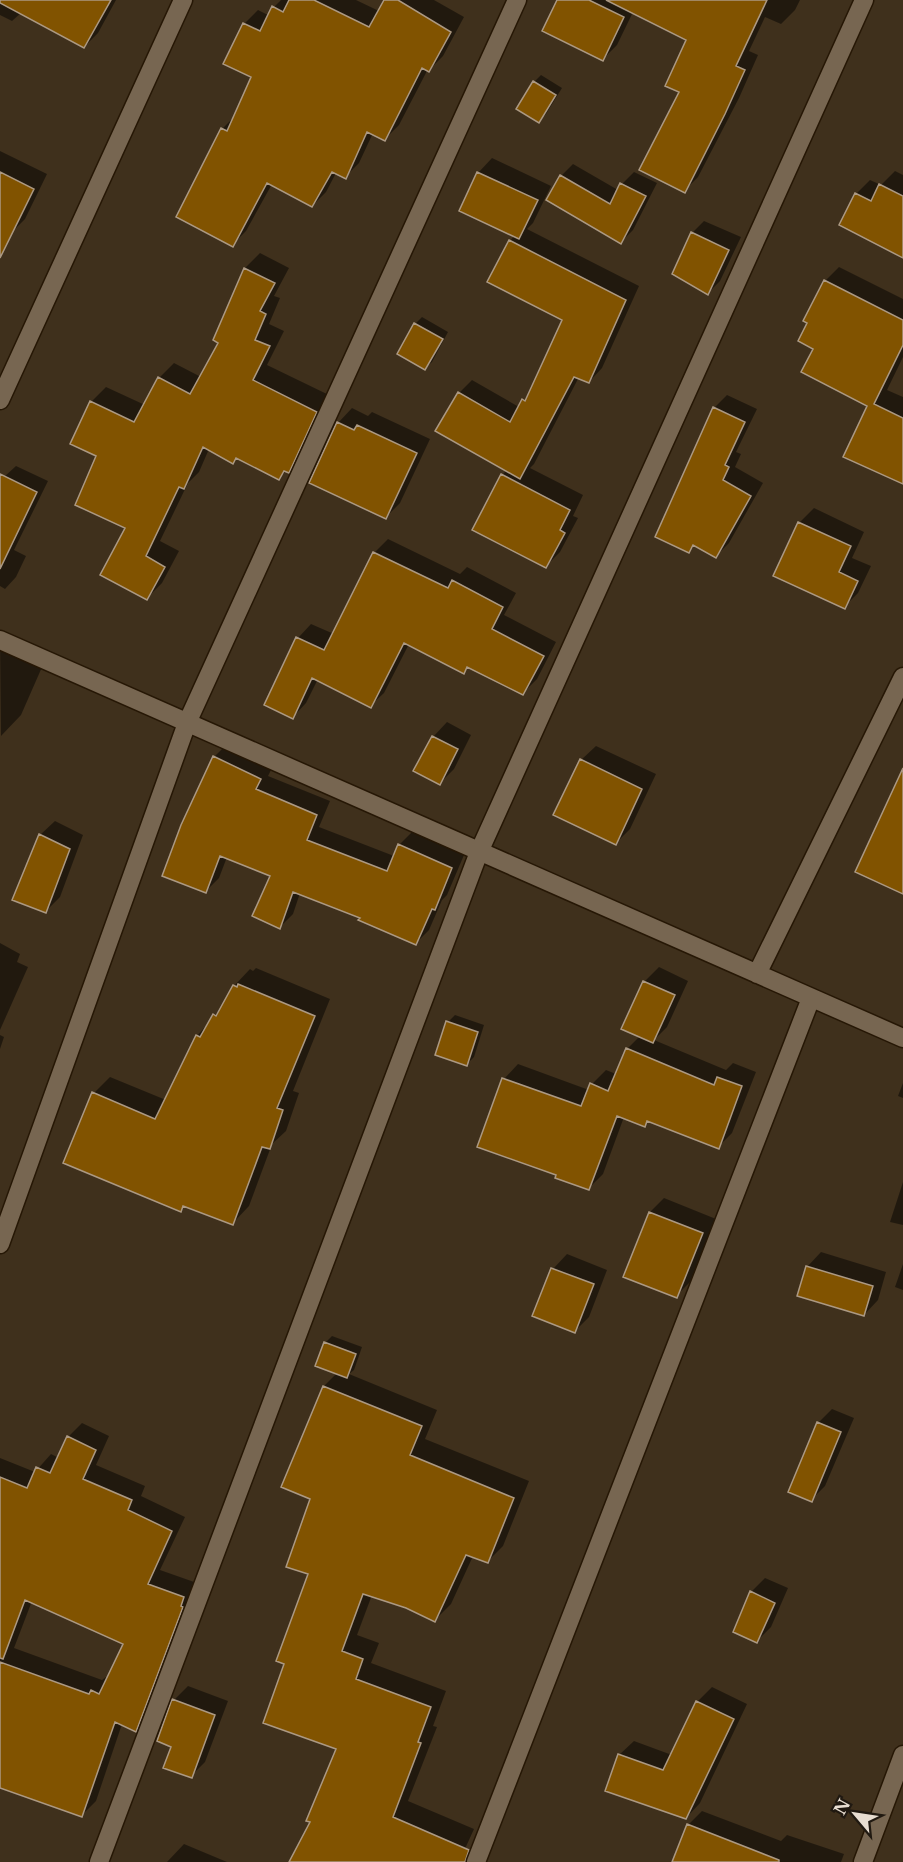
<svg xmlns="http://www.w3.org/2000/svg" width="903" height="1862" font-family="'Libre Baskerville',serif">
	<rect width="100%" height="100%" fill="#3f301c"/>
	<path fill="#0007" fill-rule="evenodd" d="M 0,0 L 116,0 L 98,33 L 84,47 L 21,13 L 12,21 L 0,15 Z
		M 281,0 L 356,0 L 379,11 L 385,0 L 434,0 L 464,17 L 443,56 L 429,70 L 428,69 L 399,125 L 385,139 L 373,133 L 359,163 L 345,177 L 336,173 L 326,192 L 312,206 L 272,184 L 246,231 L 232,245 L 222,129 L 236,115 L 253,76 L 244,24 L 258,10 L 270,16 L 274,7 Z
		M 559,0 L 800,0 L 795,10 L 781,24 L 765,17 L 749,51 L 758,55 L 739,98 L 698,177 L 684,191 L 681,92 L 688,39 L 633,12 L 617,45 L 603,59 Z
		M 541,75 L 562,88 L 546,114 L 539,121 L 534,82 Z
		M 0,151 L 47,174 L 25,219 L 11,233 L 0,228 Z
		M 492,158 L 551,186 L 533,223 L 527,229 L 639,286 L 602,368 L 589,382 L 579,377 L 534,464 L 530,468 L 583,495 L 573,516 L 578,518 L 560,552 L 546,566 L 502,475 L 507,470 L 459,393 L 472,380 L 519,407 L 531,392 L 564,319 L 510,241 L 515,235 L 478,173 Z
		M 573,164 L 618,190 L 622,184 L 634,172 L 657,183 L 633,230 L 621,242 L 548,199 L 561,176 Z
		M 895,171 L 903,175 L 903,256 L 856,194 L 870,180 L 881,185 Z
		M 704,221 L 741,237 L 720,281 L 708,293 L 692,233 Z
		M 260,253 L 289,268 L 274,296 L 280,298 L 269,324 L 284,331 L 267,365 L 331,396 L 304,456 L 278,478 L 237,457 L 233,462 L 209,449 L 199,472 L 188,483 L 160,541 L 179,551 L 162,583 L 147,598 L 127,527 L 98,456 L 91,402 L 106,387 L 145,405 L 159,378 L 174,363 L 201,377 L 220,342 L 215,339 L 245,268 Z
		M 839,267 L 903,299 L 903,357 L 887,390 L 903,397 L 903,478 L 869,406 L 815,348 L 809,323 L 825,281 Z
		M 422,317 L 448,332 L 432,362 L 425,368 L 415,324 Z
		M 727,395 L 757,409 L 736,452 L 741,454 L 735,467 L 763,483 L 729,543 L 716,556 L 695,545 L 689,551 L 714,408 Z
		M 352,408 L 368,416 L 372,412 L 430,439 L 400,503 L 386,517 L 338,423 Z
		M 16,466 L 48,481 L 14,550 L 26,556 L 16,577 L 5,589 L 0,586 L 0,486 L 4,477 Z
		M 814,508 L 864,532 L 852,558 L 871,566 L 858,593 L 844,607 L 775,576 L 799,523 Z
		M 388,539 L 460,574 L 467,567 L 516,593 L 504,615 L 556,642 L 537,679 L 523,693 L 469,666 L 464,672 L 409,644 L 384,693 L 370,706 L 318,679 L 306,703 L 293,717 L 266,705 L 298,638 L 311,624 L 334,634 L 375,552 Z
		M 0,638 L 46,658 L 21,715 L 1,736 Z
		M 447,722 L 471,735 L 454,769 L 440,783 L 433,737 Z
		M 227,744 L 273,766 L 268,776 L 330,801 L 319,827 L 394,856 L 399,845 L 412,832 L 464,855 L 447,895 L 442,900 L 429,930 L 416,943 L 362,917 L 300,893 L 293,914 L 280,927 L 272,875 L 227,857 L 219,878 L 206,891 L 214,757 Z
		M 596,746 L 656,774 L 630,829 L 616,843 L 555,814 L 581,760 Z
		M 55,821 L 83,835 L 60,897 L 46,911 L 40,835 Z
		M 0,943 L 20,954 L 17,962 L 28,967 L 0,1030 Z
		M 659,967 L 688,981 L 667,1027 L 654,1040 L 726,1070 L 733,1063 L 756,1072 L 732,1133 L 718,1147 L 650,1120 L 644,1126 L 624,1117 L 603,1174 L 589,1188 L 558,1174 L 504,1079 L 518,1064 L 589,1090 L 592,1084 L 606,1070 L 616,1074 L 627,1049 L 640,1036 L 623,1028 L 645,981 Z
		M 256,968 L 330,999 L 293,1091 L 299,1093 L 286,1131 L 272,1144 L 249,1206 L 233,1223 L 185,1206 L 181,1211 L 94,1093 L 110,1077 L 166,1100 L 197,1036 L 224,1005 L 234,986 L 250,969 L 253,971 Z
		M 455,1015 L 484,1025 L 474,1057 L 467,1064 L 448,1022 Z
		M 0,1035 L 4,1037 L 0,1049 Z
		M 903,1083 L 903,1098 L 898,1096 Z
		M 903,1182 L 903,1225 L 890,1222 Z
		M 664,1198 L 716,1219 L 690,1282 L 676,1296 L 625,1276 L 650,1212 Z
		M 821,1252 L 886,1272 L 878,1300 L 864,1315 L 807,1267 Z
		M 567,1254 L 607,1270 L 589,1317 L 575,1331 L 553,1269 Z
		M 903,1264 L 903,1290 L 895,1287 Z
		M 332,1336 L 362,1347 L 354,1370 L 349,1374 L 437,1410 L 425,1439 L 529,1481 L 503,1546 L 487,1562 L 473,1556 L 451,1604 L 435,1620 L 406,1607 L 372,1595 L 357,1635 L 379,1643 L 371,1663 L 446,1691 L 433,1726 L 437,1727 L 408,1801 L 474,1829 L 459,1862 L 291,1862 L 312,1821 L 338,1748 L 286,1663 L 310,1574 L 312,1498 L 324,1386 L 337,1373 L 325,1343 Z
		M 832,1409 L 854,1418 L 825,1486 L 811,1500 L 818,1423 Z
		M 82,1423 L 109,1436 L 96,1465 L 145,1486 L 141,1496 L 185,1517 L 160,1570 L 197,1583 L 150,1716 L 136,1730 L 122,1724 L 96,1801 L 82,1815 L 0,1786 L 0,1458 L 35,1472 L 51,1454 L 59,1458 L 68,1437 ZM 32,1601 L 125,1643 L 108,1678 L 106,1677 L 102,1680 L 14,1648 Z
		M 765,1578 L 788,1588 L 771,1627 L 757,1641 L 751,1592 Z
		M 188,1686 L 228,1701 L 205,1762 L 191,1776 L 172,1747 L 174,1700 Z
		M 712,1687 L 747,1704 L 700,1803 L 686,1818 L 619,1755 L 634,1741 L 672,1755 L 698,1701 Z
		M 702,1811 L 781,1841 L 787,1835 L 844,1854 L 841,1862 L 674,1862 L 688,1825 Z
		M 184,1844 L 227,1862 L 167,1862 Z"/>
	<path fill="#815300" stroke="#ac9983" stroke-width="1.5" d="M 0,0 L 111,0 L 84,48 L 0,3 Z
		M 289,0 L 314,0 L 369,27 L 384,0 L 398,0 L 451,32 L 429,72 L 422,68 L 385,141 L 367,132 L 346,179 L 332,172 L 312,207 L 267,183 L 233,247 L 176,217 L 221,128 L 227,131 L 251,77 L 223,64 L 243,23 L 260,31 L 272,6 L 283,12 Z
		M 557,0 L 589,0 L 624,17 L 603,61 L 542,31 Z
		M 606,0 L 767,0 L 736,66 L 745,70 L 725,114 L 685,193 L 639,170 L 679,92 L 665,86 L 686,40 Z
		M 533,81 L 556,95 L 539,123 L 516,109 Z
		M 0,172 L 34,189 L 0,258 Z
		M 477,172 L 538,200 L 519,239 L 459,211 Z
		M 560,175 L 610,204 L 620,183 L 646,196 L 621,244 L 546,200 Z
		M 879,184 L 903,196 L 903,258 L 839,225 L 855,193 L 871,201 Z
		M 691,232 L 729,250 L 708,295 L 672,274 Z
		M 509,240 L 626,300 L 589,383 L 574,377 L 520,479 L 435,431 L 458,392 L 510,422 L 522,399 L 525,401 L 562,320 L 487,282 Z
		M 244,268 L 275,283 L 260,311 L 266,314 L 255,340 L 270,346 L 253,380 L 317,412 L 289,473 L 284,471 L 279,480 L 236,458 L 233,464 L 203,447 L 184,489 L 179,487 L 146,556 L 165,567 L 147,600 L 100,575 L 125,528 L 75,505 L 96,456 L 70,444 L 90,401 L 134,422 L 158,377 L 190,394 L 218,343 L 213,340 Z
		M 824,280 L 903,320 L 903,345 L 874,404 L 903,418 L 903,484 L 843,457 L 867,406 L 801,372 L 813,349 L 798,341 L 807,323 L 803,321 Z
		M 414,323 L 443,339 L 425,370 L 397,354 Z
		M 713,407 L 745,422 L 725,465 L 729,467 L 723,480 L 751,496 L 716,558 L 693,545 L 689,553 L 655,537 Z
		M 337,422 L 354,430 L 357,425 L 417,453 L 386,519 L 309,483 Z
		M 0,474 L 37,492 L 0,569 Z
		M 501,474 L 570,510 L 560,530 L 565,533 L 546,568 L 472,530 Z
		M 798,522 L 851,546 L 839,572 L 858,581 L 845,609 L 773,576 Z
		M 373,552 L 448,588 L 452,580 L 503,607 L 492,629 L 544,656 L 523,695 L 467,667 L 464,674 L 404,643 L 371,708 L 312,678 L 293,719 L 264,705 L 296,637 L 324,650 Z
		M 432,736 L 458,749 L 440,785 L 413,771 Z
		M 213,756 L 261,779 L 256,789 L 317,815 L 307,840 L 387,871 L 398,844 L 452,868 L 435,910 L 432,909 L 416,945 L 358,920 L 360,918 L 293,892 L 280,929 L 252,916 L 270,876 L 220,856 L 206,893 L 162,876 L 181,825 Z
		M 580,759 L 642,789 L 616,845 L 553,815 Z
		M 903,768 L 903,894 L 855,872 Z
		M 39,834 L 70,849 L 46,913 L 12,900 Z
		M 643,981 L 675,995 L 653,1043 L 621,1029 Z
		M 238,984 L 315,1016 L 277,1108 L 283,1110 L 270,1149 L 262,1147 L 233,1225 L 183,1206 L 181,1212 L 63,1163 L 92,1092 L 155,1119 L 196,1035 L 200,1037 L 213,1014 L 216,1016 L 233,985 L 237,987 Z
		M 446,1021 L 478,1032 L 467,1066 L 435,1055 Z
		M 626,1048 L 714,1085 L 717,1077 L 742,1086 L 719,1149 L 647,1121 L 645,1127 L 617,1116 L 589,1190 L 555,1178 L 556,1175 L 477,1147 L 502,1078 L 581,1106 L 590,1083 L 608,1091 Z
		M 649,1212 L 703,1233 L 677,1298 L 623,1277 Z
		M 806,1266 L 873,1286 L 864,1316 L 797,1296 Z
		M 551,1268 L 594,1284 L 575,1333 L 532,1316 Z
		M 324,1342 L 356,1354 L 347,1378 L 315,1366 Z
		M 323,1386 L 422,1426 L 410,1455 L 514,1498 L 488,1563 L 466,1555 L 435,1622 L 406,1608 L 363,1594 L 342,1651 L 363,1659 L 356,1679 L 431,1707 L 418,1742 L 421,1743 L 393,1817 L 469,1850 L 465,1862 L 289,1862 L 310,1822 L 306,1821 L 336,1749 L 263,1723 L 284,1664 L 276,1661 L 308,1574 L 286,1567 L 310,1499 L 281,1487 Z
		M 817,1422 L 841,1432 L 812,1502 L 788,1492 Z
		M 67,1436 L 96,1450 L 83,1479 L 132,1500 L 128,1510 L 172,1531 L 148,1584 L 184,1597 L 181,1606 L 183,1607 L 136,1732 L 115,1722 L 82,1817 L 0,1788 L 0,1662 L 89,1694 L 91,1690 L 99,1694 L 123,1644 L 25,1600 L 3,1659 L 0,1658 L 0,1477 L 27,1488 L 36,1467 L 50,1473 Z
		M 750,1591 L 775,1603 L 757,1643 L 733,1632 Z
		M 172,1699 L 215,1715 L 192,1778 L 163,1768 L 171,1747 L 157,1741 Z
		M 696,1701 L 734,1719 L 686,1819 L 605,1791 L 618,1754 L 663,1770 Z
		M 687,1824 L 779,1860 L 779,1862 L 672,1862 Z"/>
	<g fill="none" stroke-linecap="round" stroke-linejoin="round">
		<g stroke="#261705" stroke-width="21">
			<path id="minor" d="M 0,400 L 183,0
				M 0,640 L 903,1038
				M 757,974 L 903,677
				M 0,1244 L 187,723 L 517,0
				M 99,1862 L 479,852 L 864,0
				M 476,1862 L 811,998
				M 863,1862 L 903,1755"/>
		</g>
		<use href="#minor" stroke="#776651" stroke-width="18"/>
	</g>
	<g transform="translate(855 1814) rotate(299)" stroke="#201911" stroke-width="4.5" paint-order="stroke">
	<path d="M0-4.5L10 22L0 15L-10 22Z" fill="#e7ddd1"/>
	<text y="-9" font-size="16" font-weight="bold" text-anchor="middle" fill="#e7ddd1">N</text>
	</g>
</svg>
